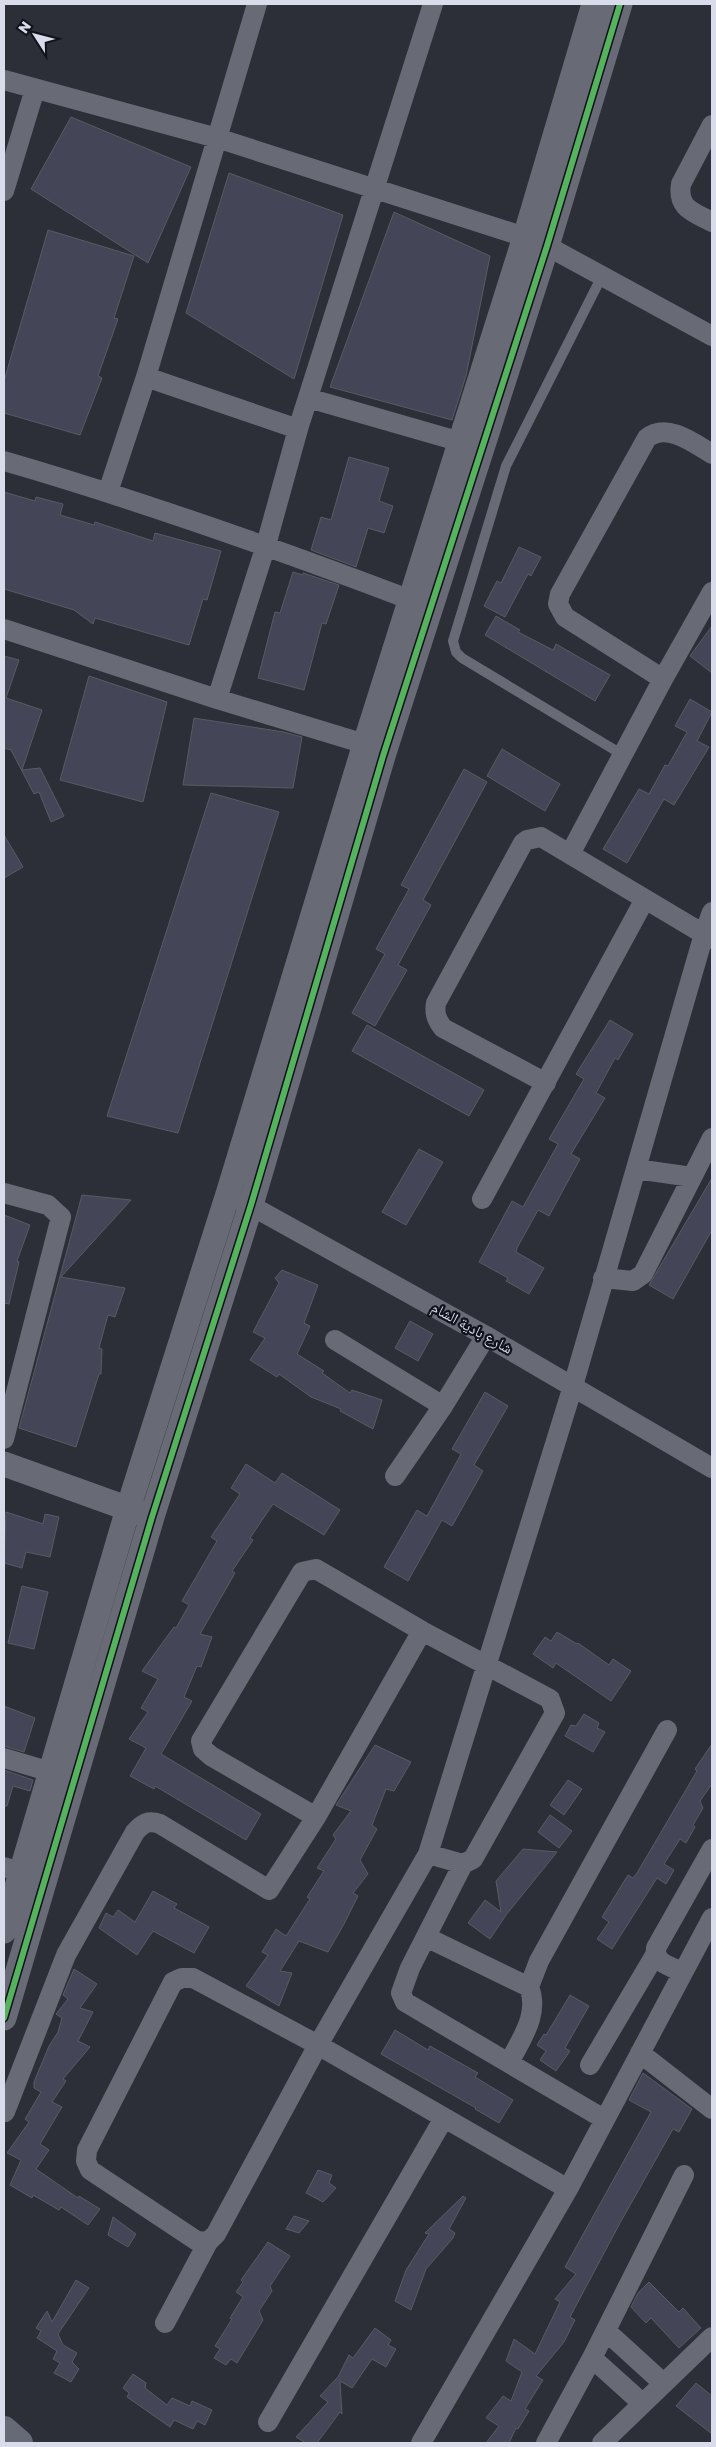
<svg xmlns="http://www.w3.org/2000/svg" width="716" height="2447" font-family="'Golos Text','Noto Naskh Arabic',sans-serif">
	<rect width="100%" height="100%" fill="#2c2e38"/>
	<path fill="#444658" stroke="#595b63" d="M 71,117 L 191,167 L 148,263 L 31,189 Z
		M 229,173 L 343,215 L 294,379 L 186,313 Z
		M 394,212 L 490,256 L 466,376 L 452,420 L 330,387 Z
		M 48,230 L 134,256 L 114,318 L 118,319 L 98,376 L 102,378 L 80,435 L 4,413 L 4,381 Z
		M 349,457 L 389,468 L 379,501 L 393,506 L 384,533 L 368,528 L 356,567 L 311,550 L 321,517 L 331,520 Z
		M 4,492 L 35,501 L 36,497 L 63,504 L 60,515 L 94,525 L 95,522 L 153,541 L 155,533 L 221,551 L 207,600 L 203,599 L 189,645 L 95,618 L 93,624 L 74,610 L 4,589 Z
		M 519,547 L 541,557 L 531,576 L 528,574 L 505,617 L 484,606 L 497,581 L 501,583 Z
		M 293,572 L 303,575 L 303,573 L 339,585 L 326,624 L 322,623 L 304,690 L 258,678 L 275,612 L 280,613 Z
		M 496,616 L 520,630 L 518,632 L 553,650 L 556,644 L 610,675 L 595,701 L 485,635 Z
		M 712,626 L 712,673 L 690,656 Z
		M 4,656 L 19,660 L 6,698 L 42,710 L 22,770 L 40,768 L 64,816 L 51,822 L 39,792 L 34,794 L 11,750 L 4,748 Z
		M 89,676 L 167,702 L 143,802 L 60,780 Z
		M 690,699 L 712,712 L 697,741 L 709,747 L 674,805 L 664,799 L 627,863 L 603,849 L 639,789 L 649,794 L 665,765 L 668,766 L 687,732 L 675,726 Z
		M 194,718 L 284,732 L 302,737 L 293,788 L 183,785 Z
		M 502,749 L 560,784 L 545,811 L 487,776 Z
		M 464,769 L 487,782 L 423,900 L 431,905 L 398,965 L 407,970 L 375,1026 L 352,1013 L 385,954 L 376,949 L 409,889 L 401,885 Z
		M 211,793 L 279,812 L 178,1133 L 107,1116 Z
		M 4,835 L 23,867 L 4,878 Z
		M 610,1020 L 633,1034 L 618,1060 L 615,1058 L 596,1093 L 605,1098 L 571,1154 L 580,1159 L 549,1216 L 538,1210 L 517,1248 L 516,1252 L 544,1268 L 529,1294 L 506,1281 L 508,1278 L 479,1262 L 512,1201 L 523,1207 L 558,1144 L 549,1139 L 584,1079 L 576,1074 Z
		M 367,1025 L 484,1090 L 469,1116 L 352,1051 Z
		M 419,1149 L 443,1162 L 406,1225 L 382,1212 Z
		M 712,1178 L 712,1230 L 673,1299 L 649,1285 Z
		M 82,1195 L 131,1200 L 61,1277 L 125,1288 L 115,1317 L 108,1315 L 99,1348 L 102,1349 L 101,1374 L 99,1374 L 76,1447 L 19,1428 Z
		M 4,1215 L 30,1225 L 17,1261 L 19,1262 L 9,1304 L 4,1303 Z
		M 282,1270 L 318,1285 L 304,1323 L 310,1326 L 297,1354 L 324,1371 L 322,1373 L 350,1393 L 352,1390 L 382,1400 L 373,1429 L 340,1411 L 341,1409 L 311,1397 L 279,1374 L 277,1377 L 250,1360 L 265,1338 L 253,1332 L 279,1283 L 275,1278 Z
		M 410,1321 L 433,1334 L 418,1361 L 395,1348 Z
		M 485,1392 L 508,1406 L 474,1465 L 483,1471 L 452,1526 L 442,1520 L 408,1581 L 384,1567 L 417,1510 L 427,1516 L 461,1454 L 452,1449 Z
		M 246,1464 L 275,1483 L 282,1473 L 340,1510 L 324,1535 L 273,1504 L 250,1538 L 253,1540 L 232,1571 L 235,1573 L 200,1634 L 212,1637 L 201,1667 L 197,1666 L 184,1697 L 192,1701 L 161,1754 L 261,1814 L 246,1840 L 155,1786 L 154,1789 L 130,1776 L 146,1748 L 129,1739 L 148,1712 L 141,1708 L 158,1679 L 142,1671 L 174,1627 L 176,1628 L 189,1605 L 182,1601 L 217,1541 L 211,1537 L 240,1494 L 231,1488 Z
		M 6,1512 L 43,1524 L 45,1514 L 59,1517 L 50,1557 L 26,1552 L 22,1568 L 4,1563 Z
		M 22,1586 L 48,1592 L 34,1649 L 8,1643 Z
		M 557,1632 L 577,1644 L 578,1643 L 609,1665 L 613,1659 L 631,1671 L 611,1701 L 556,1663 L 553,1668 L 533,1654 L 545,1637 L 551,1641 Z
		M 4,1706 L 35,1718 L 24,1752 L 4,1746 Z
		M 584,1714 L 599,1723 L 597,1728 L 605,1732 L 593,1752 L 565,1736 L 571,1725 L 576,1726 Z
		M 712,1744 L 712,1784 L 700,1801 L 703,1808 L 693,1825 L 695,1827 L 686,1843 L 680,1839 L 664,1864 L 674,1870 L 666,1884 L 657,1878 L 612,1949 L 597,1939 L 609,1922 L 602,1917 L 628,1875 L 633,1878 L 637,1873 L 697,1771 L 695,1769 Z
		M 375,1745 L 411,1762 L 394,1791 L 386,1789 L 372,1825 L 377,1829 L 360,1860 L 368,1874 L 353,1893 L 358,1896 L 344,1924 L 328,1952 L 299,1941 L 280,1971 L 292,1973 L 279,2006 L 246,1986 L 268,1955 L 262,1952 L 276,1929 L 286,1936 L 310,1899 L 307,1897 L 324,1871 L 317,1868 L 336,1839 L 333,1835 L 351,1811 L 336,1805 Z
		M 4,1770 L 33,1780 L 30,1791 L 13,1786 L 7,1806 L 4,1806 Z
		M 568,1780 L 582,1789 L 564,1815 L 550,1805 Z
		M 550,1815 L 572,1831 L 559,1848 L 538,1832 Z
		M 523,1849 L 557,1852 L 506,1915 L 490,1939 L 468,1923 L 485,1900 L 501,1912 L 496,1881 Z
		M 153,1891 L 177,1904 L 174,1908 L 209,1927 L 194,1953 L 153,1931 L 137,1955 L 99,1928 L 106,1913 L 113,1917 L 118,1910 L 135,1922 Z
		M 74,1969 L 97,1984 L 80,2008 L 93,2012 L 78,2041 L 90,2047 L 63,2079 L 66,2081 L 52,2102 L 62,2107 L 40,2144 L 49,2150 L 36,2169 L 78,2198 L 79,2196 L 100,2209 L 88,2225 L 61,2207 L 59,2210 L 33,2195 L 32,2198 L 10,2185 L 21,2160 L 7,2153 L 29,2122 L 25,2119 L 41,2092 L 34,2088 L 34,2082 L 49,2046 L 58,2032 L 62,2018 L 56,2014 L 68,1999 L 63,1995 Z
		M 570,1995 L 589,2006 L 565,2048 L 570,2051 L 556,2071 L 540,2060 L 546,2051 L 537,2045 L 544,2034 L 546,2035 Z
		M 395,2030 L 428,2050 L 430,2046 L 478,2073 L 475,2077 L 513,2100 L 499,2123 L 475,2109 L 476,2108 L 381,2054 Z
		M 643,2073 L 692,2109 L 679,2132 L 673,2129 L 620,2223 L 570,2317 L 575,2320 L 564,2342 L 536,2376 L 543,2380 L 525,2409 L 529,2411 L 518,2429 L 516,2428 L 509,2443 L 486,2443 L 499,2426 L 486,2418 L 503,2396 L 511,2401 L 522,2372 L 506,2361 L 514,2339 L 535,2354 L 560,2302 L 555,2299 L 576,2274 L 565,2267 L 651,2112 L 629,2100 Z
		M 318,2170 L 332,2175 L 329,2183 L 336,2188 L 323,2202 L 306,2193 Z
		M 463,2196 L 466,2198 L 449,2229 L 455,2233 L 453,2238 L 426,2269 L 411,2310 L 395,2301 L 406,2270 L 429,2234 L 425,2233 Z
		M 294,2216 L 309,2221 L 299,2233 L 286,2229 Z
		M 113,2217 L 136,2234 L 128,2247 L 108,2235 Z
		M 268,2242 L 290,2256 L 270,2286 L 272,2291 L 259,2311 L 263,2320 L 237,2363 L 231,2359 L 226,2365 L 214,2358 L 220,2349 L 215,2346 L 232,2319 L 230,2318 L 243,2297 L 236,2292 L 243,2282 L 241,2280 Z
		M 76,2280 L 89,2288 L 58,2334 L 63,2345 L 77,2353 L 72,2362 L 79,2369 L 71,2382 L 54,2373 L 60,2363 L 53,2359 L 57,2351 L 37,2338 L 41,2331 L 36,2328 L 47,2311 L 52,2322 Z
		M 649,2282 L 679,2312 L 683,2308 L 701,2328 L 679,2348 L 651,2318 L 646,2323 L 631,2307 L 638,2293 Z
		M 375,2328 L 391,2340 L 388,2345 L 396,2349 L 386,2367 L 372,2359 L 352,2388 L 340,2381 L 342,2414 L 340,2412 L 317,2443 L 306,2443 L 296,2437 L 328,2402 L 320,2396 L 338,2377 L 349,2355 L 353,2358 Z
		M 133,2374 L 146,2383 L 145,2388 L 167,2405 L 172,2398 L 190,2406 L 192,2401 L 212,2410 L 205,2425 L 197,2421 L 193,2429 L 174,2420 L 170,2427 L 127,2397 L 129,2393 L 123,2388 Z
		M 696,2383 L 712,2396 L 712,2434 L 676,2406 Z"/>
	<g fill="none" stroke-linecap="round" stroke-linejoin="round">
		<path stroke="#686a75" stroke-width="10" d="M 602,276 L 506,466 L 453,641 L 456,652 L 462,658 L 623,755"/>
		<path stroke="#686a75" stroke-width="20" d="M 4,80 L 217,138 L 525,237 L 547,246 L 712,336
			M 712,125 L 681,184 C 677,209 694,212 712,222
			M 4,191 L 35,89
			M 146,377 L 298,429
			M 308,398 L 461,442
			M 4,461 C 142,501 277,549 411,600
			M 108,492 L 146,377 L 257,4
			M 4,629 L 217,699 L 365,744
			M 663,679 L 565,617 L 558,604 L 560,594 L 647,438 C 667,422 694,443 712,454
			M 217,699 L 266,545 L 298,429 L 433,4
			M 570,854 L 663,679 L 712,592
			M 712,912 L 704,934 L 573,1386 L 428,1854 L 318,2045 L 568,2189 L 712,1918
			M 546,1083 L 443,1028 C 437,1020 434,1014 436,1003 L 523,843 L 527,840 L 541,837 L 712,939
			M 636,1169 L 692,1177
			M 4,1193 L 48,1205 L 61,1217 L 4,1439
			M 239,1199 L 486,1336 L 712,1468
			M 482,1199 L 645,899
			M 603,1278 L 633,1281 L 643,1274 L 712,1138
			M 335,1340 L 443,1406
			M 395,1476 L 443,1406 L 486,1336
			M 422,1631 L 316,1817 L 211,1756 L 203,1749 L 201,1741 L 302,1572 L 316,1569 L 422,1631 L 550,1699 L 555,1713 L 473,1859 L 463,1864 L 428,1854
			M 4,1758 L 51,1772
			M 463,1864 L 410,1968 L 401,1993 L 405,2002 L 604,2119
			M 4,1867 L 21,1872
			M 426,1937 L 529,1987
			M 682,1972 C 670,1966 654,1963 656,1948 L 712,1849
			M 182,1978 L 193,1978 L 318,2045 L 216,2234 L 208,2242 L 197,2241 L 90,2170 L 86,2161 L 87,2150 L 173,1982 Z
			M 640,2053 L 712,2109
			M 509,2063 C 521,2039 540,2014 529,1987 L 539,1961 L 667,1730
			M 590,2065 L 655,1955
			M 5,2112 L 66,1955 L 135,1832 C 143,1823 148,1820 160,1824 L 269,1890 L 316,1817
			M 165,2323 L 208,2242
			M 606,2331 L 663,2383
			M 592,2358 L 642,2403
			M 268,2422 L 444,2118
			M 421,2443 L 568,2189
			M 546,2443 L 592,2358 L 684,2175
			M 602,2443 L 712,2337"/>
		<path stroke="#686a75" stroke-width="25" d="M 4,1464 L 143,1514
			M 4,1931 L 128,1509 L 228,1194 L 365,744 L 525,237 L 594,4
			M 4,2018 L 152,1517 L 251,1205 L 383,756 L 547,246 L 620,4"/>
		<path stroke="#666a76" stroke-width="28" d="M 4,2430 L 19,2443"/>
		<g stroke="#11131c" stroke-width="9">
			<path id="cycleway" d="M 4,2018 L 152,1517 L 251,1205 L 383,756 L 547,246 L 620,4"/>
		</g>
		<use href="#cycleway" stroke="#56b35d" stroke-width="6"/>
	</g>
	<g text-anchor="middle" stroke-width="4.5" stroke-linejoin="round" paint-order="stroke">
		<g font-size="15" fill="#d9dcea" stroke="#11131c">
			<text transform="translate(472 1328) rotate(29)" y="5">شارع بادية الشام</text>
		</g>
	</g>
	<rect width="716" height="2447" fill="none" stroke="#d9dcea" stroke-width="10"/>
	<g transform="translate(35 35) rotate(306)" stroke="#11131c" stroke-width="4" paint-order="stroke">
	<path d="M0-4L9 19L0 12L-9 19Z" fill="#d9dcea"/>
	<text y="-8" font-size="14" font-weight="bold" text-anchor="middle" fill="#d9dcea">N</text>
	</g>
</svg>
